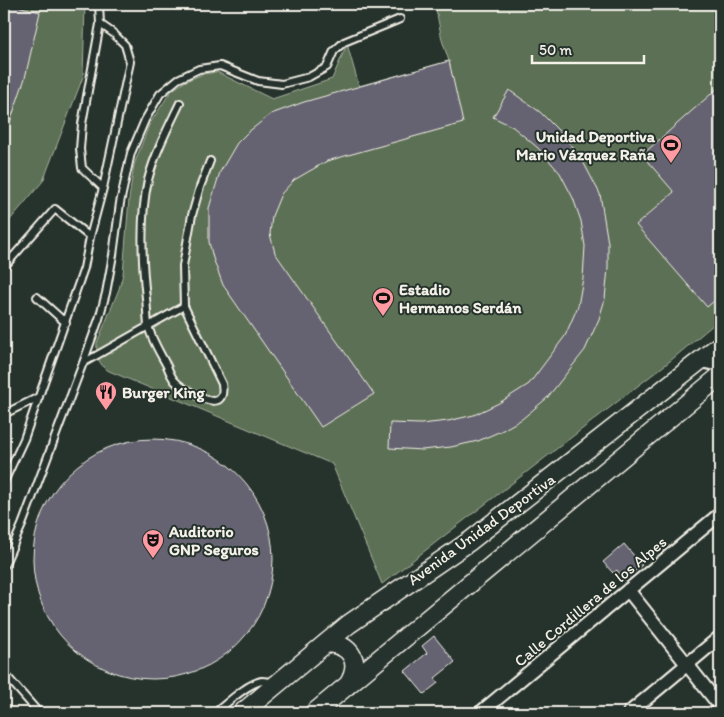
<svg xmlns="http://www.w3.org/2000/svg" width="724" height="717" font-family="Itim,sans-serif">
	<rect width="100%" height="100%" fill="#26332d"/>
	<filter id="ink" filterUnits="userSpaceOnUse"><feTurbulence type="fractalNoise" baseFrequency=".02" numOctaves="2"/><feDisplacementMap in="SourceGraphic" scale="10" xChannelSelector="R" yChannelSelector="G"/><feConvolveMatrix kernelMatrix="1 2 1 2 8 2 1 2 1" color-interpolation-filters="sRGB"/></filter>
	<g filter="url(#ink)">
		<path fill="#5b7054" stroke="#a8b09e" d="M 4,4 L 85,4 L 83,77 L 43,181 L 4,227 Z
			M 435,4 L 720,4 L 720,319 L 670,361 L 382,584 L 332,464 L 109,371 C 98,365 96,354 97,343 L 119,289 L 123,274 L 129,199 L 134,165 L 149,125 L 171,91 L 186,81 L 203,74 L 217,72 L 272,99 L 332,79 L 347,44 L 359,86 L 449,61 L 442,40 Z"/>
		<path fill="#656471" stroke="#f4f1e8" d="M 4,4 L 10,4 L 40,12 L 25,78 L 6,134 L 4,134 Z
			M 449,61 L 463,123 L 327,161 L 294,180 L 281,194 L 272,216 L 270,234 L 275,253 L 374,394 L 321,427 L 223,285 L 213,258 L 209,242 L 209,208 L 220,172 L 237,143 L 247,133 L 271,114 L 304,102 Z
			M 720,86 L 720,296 L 707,307 L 636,225 L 674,192 L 642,155 Z
			M 509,90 L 540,112 L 557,129 L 579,154 L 600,194 L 608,243 L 608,268 L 605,299 L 599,319 L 585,350 L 547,398 L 522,419 L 501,431 L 478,441 L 451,447 L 422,450 L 389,448 L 390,423 L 421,424 L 448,421 L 474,415 L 499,403 L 529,384 L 565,336 L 578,306 L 583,278 L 585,246 L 581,221 L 573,198 L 560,173 L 538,148 L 513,127 L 493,117 Z
			M33 559a120 120 0 1 1 240 0a120 120 0 1 1-240 0Z
			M 624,544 L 642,565 L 624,580 L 617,570 L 613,573 L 603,562 Z
			M 434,636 L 455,662 L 435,678 L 438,683 L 424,694 L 405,671 L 427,653 L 422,646 Z"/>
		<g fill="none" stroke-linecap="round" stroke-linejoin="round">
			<g stroke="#f4f1e8" stroke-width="10">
				<path id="lane" d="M 99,4 L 100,24 L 82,124 L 80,149 L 82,168 L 103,188
					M 180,103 C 168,128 155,153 148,180 C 140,216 142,262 146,298 C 147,307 147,316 148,325 C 151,339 160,353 167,366 C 169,371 171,376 174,380 C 179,386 186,390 193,393 C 206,401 226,409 222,384 L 184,306 L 183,266 L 187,243 L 192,215 L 200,187 L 210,161
					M 4,267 L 55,209 L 90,237
					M 37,297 L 66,323
					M 83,363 L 184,306
					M 4,414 L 39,397
					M 4,482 L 24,439 L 84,268 L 90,237 L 103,188 L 130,62 L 125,45 L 113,33 L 100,24
					M 4,566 L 22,525 L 83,363 L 99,319 L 106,293 L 113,255 L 120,203 L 131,153 L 145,120 L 160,94 L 178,79 L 199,69 L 220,66 L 258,81 L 282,84 L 309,77 L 327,67 L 334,51 L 344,42 L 400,19
					M 4,673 L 39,713
					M 215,713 C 226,704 248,683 262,681 C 266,681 270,682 274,683"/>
			</g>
			<g stroke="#f4f1e8" stroke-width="16">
				<path id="street" d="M 701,361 L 720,365
					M 628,590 L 720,706
					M 480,713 L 720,514
					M 629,713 L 720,637"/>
			</g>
			<g stroke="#f4f1e8" stroke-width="21">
				<path id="secondary" d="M 326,643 C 352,644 362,663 348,685
					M 242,713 L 349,624 L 470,541 L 720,345
					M 314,713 L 720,376"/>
			</g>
			<use href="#lane" stroke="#26332d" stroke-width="6"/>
			<use href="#street" stroke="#26332d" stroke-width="12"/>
			<use href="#secondary" stroke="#26332d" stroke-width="18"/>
		</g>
	</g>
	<defs>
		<g id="stadium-pin" transform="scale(1.125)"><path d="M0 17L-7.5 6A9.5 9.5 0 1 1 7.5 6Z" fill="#ff9aa2" stroke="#26332d"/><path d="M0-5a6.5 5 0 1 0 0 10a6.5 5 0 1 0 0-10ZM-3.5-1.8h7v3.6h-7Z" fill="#111"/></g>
		<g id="restaurant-pin" transform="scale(1.125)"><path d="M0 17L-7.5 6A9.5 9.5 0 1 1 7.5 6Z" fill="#ff9aa2" stroke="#26332d"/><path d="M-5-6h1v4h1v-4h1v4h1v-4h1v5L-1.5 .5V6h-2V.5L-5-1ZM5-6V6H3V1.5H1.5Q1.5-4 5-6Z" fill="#111"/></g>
		<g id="theatre-pin" transform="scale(1.125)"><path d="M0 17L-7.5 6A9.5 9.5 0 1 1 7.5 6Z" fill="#ff9aa2" stroke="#26332d"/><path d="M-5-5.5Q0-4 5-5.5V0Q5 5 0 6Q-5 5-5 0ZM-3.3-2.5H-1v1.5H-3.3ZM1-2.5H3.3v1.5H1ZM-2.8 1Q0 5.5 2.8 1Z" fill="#111"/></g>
	</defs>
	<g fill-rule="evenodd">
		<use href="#stadium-pin" x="671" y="145"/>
		<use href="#stadium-pin" x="383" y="298"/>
		<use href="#restaurant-pin" x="106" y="392"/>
		<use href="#theatre-pin" x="153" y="540"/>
	</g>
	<g text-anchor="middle" stroke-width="4" stroke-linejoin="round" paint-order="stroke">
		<g font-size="16" font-weight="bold" fill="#f4f1e8" stroke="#26332d" text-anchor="start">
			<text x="655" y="142" text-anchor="end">Unidad Deportiva<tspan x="655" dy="18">Mario Vázquez Raña</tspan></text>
			<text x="399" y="295">Estadio<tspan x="399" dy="18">Hermanos Serdán</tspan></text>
			<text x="122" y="398">Burger King</text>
			<text x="169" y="537">Auditorio<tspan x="169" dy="18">GNP Seguros</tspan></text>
		</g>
		<g font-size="16" fill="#f4f1e8" stroke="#26332d">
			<text transform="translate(481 529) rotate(-36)" y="6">Avenida Unidad Deportiva</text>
			<text transform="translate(590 601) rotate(-40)" y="6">Calle Cordillera de los Alpes</text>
		</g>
	</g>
	<rect width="724" height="717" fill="none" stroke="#26332d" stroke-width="20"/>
	<rect x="10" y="10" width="704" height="697" fill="none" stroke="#f4f1e8" stroke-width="2" filter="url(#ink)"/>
	<path d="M532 55v8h112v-8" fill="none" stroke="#f4f1e8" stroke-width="2.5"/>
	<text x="539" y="55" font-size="15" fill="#f4f1e8" stroke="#26332d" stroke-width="4" paint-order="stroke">50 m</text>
</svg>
